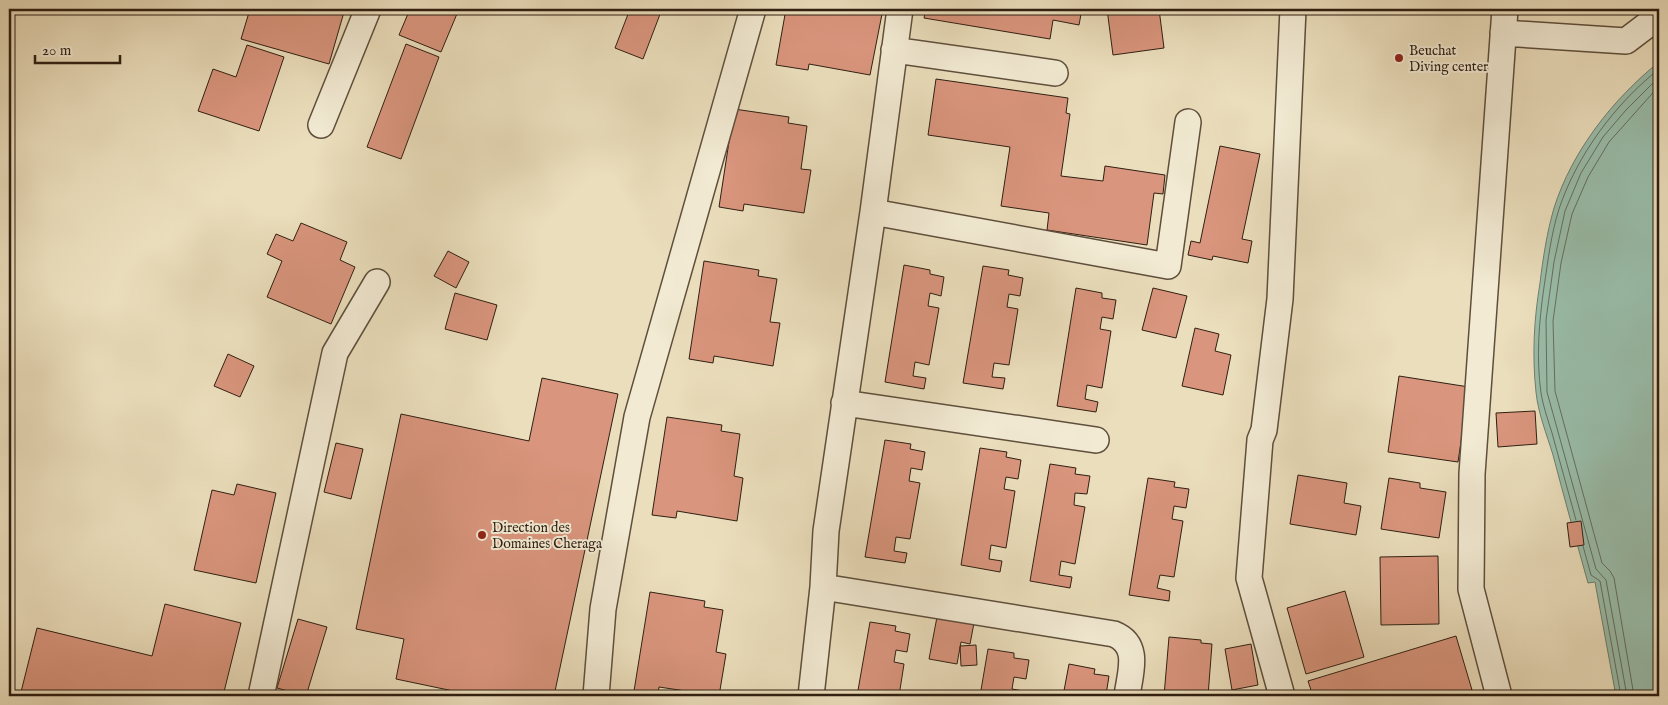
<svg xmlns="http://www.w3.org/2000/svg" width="1668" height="705" font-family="'IM FELL English',serif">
	<rect width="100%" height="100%" fill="#ebdebc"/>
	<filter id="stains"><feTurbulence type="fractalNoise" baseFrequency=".004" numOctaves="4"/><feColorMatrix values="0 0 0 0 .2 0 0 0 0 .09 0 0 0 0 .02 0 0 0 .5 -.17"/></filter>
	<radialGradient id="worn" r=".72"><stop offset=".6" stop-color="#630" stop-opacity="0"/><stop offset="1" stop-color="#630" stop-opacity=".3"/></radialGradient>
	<path fill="#99bdaa" stroke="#6f7e6d" d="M 1659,62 L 1659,696 L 1616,696 L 1595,582 L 1588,583 C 1576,540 1564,497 1553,455 C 1547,435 1538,413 1536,392 C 1532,355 1534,319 1540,283 C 1543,258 1547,232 1554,208 C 1572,151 1613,99 1659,62 Z"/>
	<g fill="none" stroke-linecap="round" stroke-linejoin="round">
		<path stroke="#646e5e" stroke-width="1" d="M 1576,520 C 1568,491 1560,462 1552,433 C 1548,420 1543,406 1541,393 C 1536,357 1539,322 1544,287 C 1548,261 1551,234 1559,209 C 1577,155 1615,104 1659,69
			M 1583,546 L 1591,575 L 1600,581 L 1621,696
			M 1627,696 L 1606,580 L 1596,569 L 1547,392 L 1546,320 L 1554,262 L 1565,211 L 1581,173 L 1603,137 L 1626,110 L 1659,77
			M 1634,696 L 1614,578 L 1610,571 L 1602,563 L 1555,391 L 1553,321 L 1561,263 L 1572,214 L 1588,177 L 1609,142 L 1659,86"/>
	</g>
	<path fill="#d9957d" stroke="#2f1f12" d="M 250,9 L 331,9 L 344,12 L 329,64 L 241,39 Z
		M 410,9 L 459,9 L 441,52 L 399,35 Z
		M 630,9 L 662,9 L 643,59 L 615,48 Z
		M 786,9 L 883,9 L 870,75 L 809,64 L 808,70 L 776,65 Z
		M 926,9 L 1082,9 L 1079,25 L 1053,20 L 1050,39 L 924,18 Z
		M 1107,9 L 1159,9 L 1164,48 L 1113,55 Z
		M 406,44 L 439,57 L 401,159 L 367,147 Z
		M 247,45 L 284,57 L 259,131 L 198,111 L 213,69 L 236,77 Z
		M 936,79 L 1068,98 L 1066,113 L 1070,114 L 1061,176 L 1103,181 L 1105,166 L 1165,175 L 1163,194 L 1154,193 L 1147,245 L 1047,230 L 1049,213 L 1001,206 L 1010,147 L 928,135 Z
		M 734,109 L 789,117 L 788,123 L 807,126 L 801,169 L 811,170 L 804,213 L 744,204 L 743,211 L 719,207 Z
		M 1220,146 L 1260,154 L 1242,239 L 1252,241 L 1248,263 L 1213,256 L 1212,260 L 1188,255 L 1191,241 L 1200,243 Z
		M 301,223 L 347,242 L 340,260 L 355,267 L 331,324 L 267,297 L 282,261 L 267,254 L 276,234 L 293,241 Z
		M 448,251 L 469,262 L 456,288 L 434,276 Z
		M 704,261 L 759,270 L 758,276 L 777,279 L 770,322 L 780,323 L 773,366 L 714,356 L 713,363 L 689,359 Z
		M 904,265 L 930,270 L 930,274 L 944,277 L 941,296 L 930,293 L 928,306 L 939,308 L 929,365 L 915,362 L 913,376 L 926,378 L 924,389 L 885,382 Z
		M 983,266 L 1009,270 L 1008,275 L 1023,278 L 1020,296 L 1009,294 L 1007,307 L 1018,309 L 1009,365 L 994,363 L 992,377 L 1005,378 L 1003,389 L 963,383 Z
		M 1076,288 L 1102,293 L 1102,298 L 1116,300 L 1113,319 L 1102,317 L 1100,329 L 1111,331 L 1102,388 L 1087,385 L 1085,399 L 1098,402 L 1096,412 L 1057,406 Z
		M 1153,288 L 1187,296 L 1176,338 L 1142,330 Z
		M 455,293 L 497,305 L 487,340 L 445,329 Z
		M 1195,328 L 1219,334 L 1215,351 L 1231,355 L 1223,395 L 1182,386 Z
		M 228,354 L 254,366 L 240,397 L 214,386 Z
		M 1399,376 L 1469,387 L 1458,462 L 1388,452 Z
		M 542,378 L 618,394 L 554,696 L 457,696 L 458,692 L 396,679 L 404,639 L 356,629 L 401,414 L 529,441 Z
		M 1535,411 L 1537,444 L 1498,447 L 1496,413 Z
		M 667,417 L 722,425 L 721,431 L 740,434 L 734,476 L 743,478 L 737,521 L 677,511 L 676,518 L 652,515 Z
		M 885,440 L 911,444 L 910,449 L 925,452 L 922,470 L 911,468 L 909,481 L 920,483 L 910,539 L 896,537 L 894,551 L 907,553 L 905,563 L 865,557 Z
		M 336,443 L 363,449 L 351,499 L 324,492 Z
		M 980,448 L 1007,452 L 1006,457 L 1021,460 L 1018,479 L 1006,477 L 1004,489 L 1015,491 L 1006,548 L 991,545 L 989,559 L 1002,561 L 1000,572 L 961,565 Z
		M 1050,464 L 1076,468 L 1075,474 L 1090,476 L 1087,494 L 1075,493 L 1074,505 L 1085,507 L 1075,564 L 1061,561 L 1059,575 L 1072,577 L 1070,588 L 1030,581 Z
		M 1298,475 L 1347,483 L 1344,503 L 1361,506 L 1356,535 L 1290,524 Z
		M 1148,478 L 1175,482 L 1174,487 L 1189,489 L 1186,508 L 1174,506 L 1172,519 L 1183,521 L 1174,577 L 1160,575 L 1157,588 L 1170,591 L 1169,601 L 1129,595 Z
		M 1389,478 L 1420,483 L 1420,488 L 1446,492 L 1439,538 L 1381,529 Z
		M 237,484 L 276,493 L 256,583 L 194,570 L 212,490 L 234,495 Z
		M 1581,521 L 1584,545 L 1570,547 L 1567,523 Z
		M 1438,556 L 1439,624 L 1381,625 L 1380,557 Z
		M 1345,591 L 1364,657 L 1306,674 L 1287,608 Z
		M 650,592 L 705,601 L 704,607 L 723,610 L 716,652 L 726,654 L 719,696 L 659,687 L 658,694 L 634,691 Z
		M 165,604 L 241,623 L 223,696 L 20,696 L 37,628 L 152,656 Z
		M 937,617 L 974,623 L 970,644 L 961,642 L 957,664 L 929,659 Z
		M 298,619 L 327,627 L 306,696 L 277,688 Z
		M 870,622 L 896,626 L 895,631 L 910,634 L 907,652 L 896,650 L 894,662 L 904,664 L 899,696 L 857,696 Z
		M 1456,636 L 1472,690 L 1452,696 L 1313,696 L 1308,681 Z
		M 1169,637 L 1201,640 L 1201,643 L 1212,644 L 1208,696 L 1164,696 Z
		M 1251,644 L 1258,685 L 1232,690 L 1225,649 Z
		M 976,645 L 977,665 L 961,666 L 960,646 Z
		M 988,649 L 1014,653 L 1014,658 L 1029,660 L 1026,679 L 1014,677 L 1012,689 L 1023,691 L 1022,696 L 980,696 Z
		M 1069,664 L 1095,669 L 1094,674 L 1109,676 L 1106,695 L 1095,693 L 1094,696 L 1063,696 Z"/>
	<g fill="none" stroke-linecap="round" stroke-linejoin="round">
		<g stroke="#5e4f3c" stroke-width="28">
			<path id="minor" d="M 1503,33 L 1626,41 L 1659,16
				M 894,50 L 1055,73
				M 321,125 L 368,9
				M 873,212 L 1168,266 L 1188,122
				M 844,403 L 1096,440
				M 823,587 L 1114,634 C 1141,645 1130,673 1127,696
				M 261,696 L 335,353 L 377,282
				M 596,696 L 603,609 L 637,417 L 753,9
				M 811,696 L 823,587 L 826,531 L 873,212 L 900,9
				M 1282,696 L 1249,578 L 1260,440 L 1264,430 L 1280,299 L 1293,9
				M 1499,696 L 1471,589 L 1472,474 L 1505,9"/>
		</g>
		<use href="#minor" stroke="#f2ead3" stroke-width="25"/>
	</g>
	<g fill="#8f2418" stroke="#f2ead3" stroke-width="2">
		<circle cx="1399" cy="58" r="5"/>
		<circle cx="482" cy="535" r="5"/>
	</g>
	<g text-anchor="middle" stroke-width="4" stroke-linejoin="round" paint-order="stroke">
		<g font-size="14" fill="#2f1f12" stroke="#f2ead3" text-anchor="start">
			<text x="1409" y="55">Beuchat<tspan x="1409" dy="16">Diving center</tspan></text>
			<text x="492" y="532">Direction des<tspan x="492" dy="16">Domaines Cheraga</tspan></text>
		</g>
	</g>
	<rect width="1668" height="705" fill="none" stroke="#ebdebc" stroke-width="30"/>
	<rect x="10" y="10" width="1648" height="685" fill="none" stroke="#2f1f12" stroke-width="2.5"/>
	<rect x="15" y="15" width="1638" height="675" fill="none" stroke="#2f1f12"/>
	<path d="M35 55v8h85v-8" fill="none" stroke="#2f1f12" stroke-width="2.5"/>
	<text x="42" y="55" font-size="15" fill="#2f1f12" stroke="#f2ead3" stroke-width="4" paint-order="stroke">20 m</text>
	<rect width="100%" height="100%" filter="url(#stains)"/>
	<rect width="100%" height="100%" fill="url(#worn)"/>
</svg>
